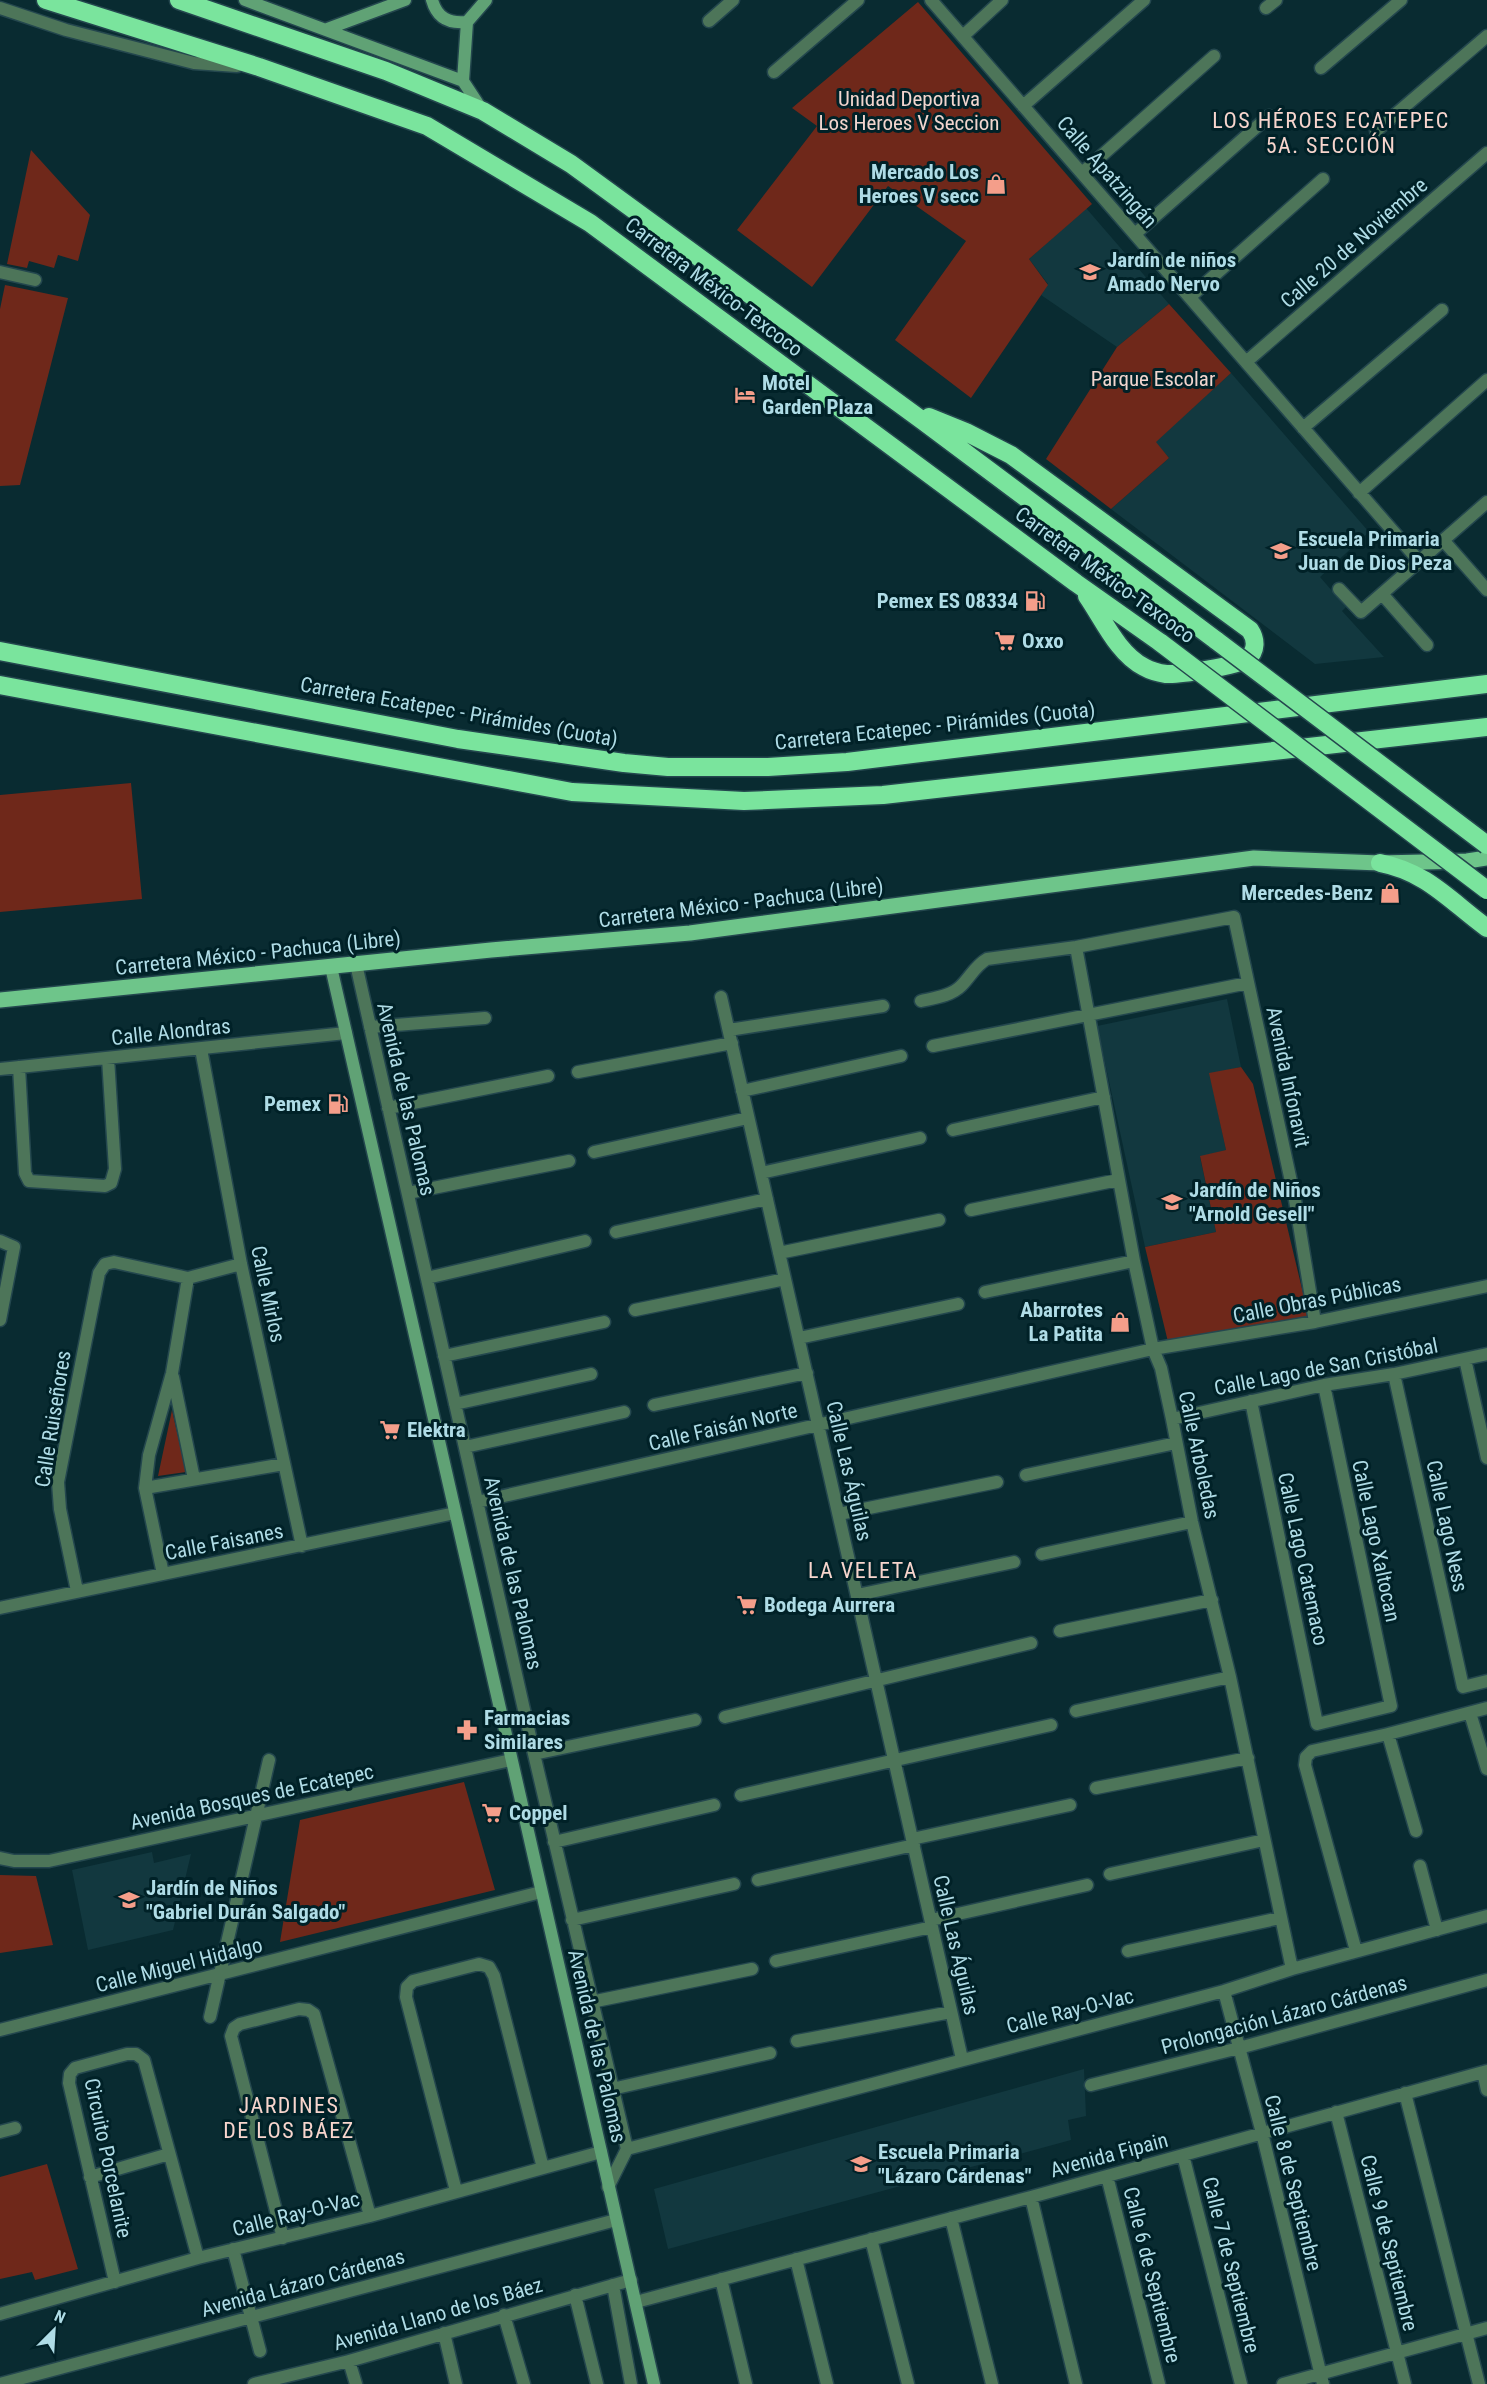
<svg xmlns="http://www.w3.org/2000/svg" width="1487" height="2384" font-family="'Roboto Condensed',sans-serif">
	<rect width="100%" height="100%" fill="#092b31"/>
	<path fill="#12383f" d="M 1086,208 L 1169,304 L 1117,347 L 1041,295 L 1048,284 L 1029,259 Z
		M 1231,373 L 1369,532 L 1320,577 L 1346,607 L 1342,611 L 1384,657 L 1315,664 L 1111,509 L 1169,458 L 1155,442 Z
		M 1227,999 L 1241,1067 L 1210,1074 L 1226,1150 L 1200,1157 L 1216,1232 L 1145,1247 L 1097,1026 Z
		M 152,1852 L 154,1863 L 191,1854 L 173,1930 L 88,1950 L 72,1870 Z
		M 1084,2069 L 1086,2116 L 1068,2120 L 1071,2140 L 668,2249 L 654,2189 Z"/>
	<path fill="#6f281a" d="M 918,2 L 1092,204 L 1029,259 L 1048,285 L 971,398 L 895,340 L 966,241 L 888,186 L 812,287 L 737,230 L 817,126 L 792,108 Z
		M 31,150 L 90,215 L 78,261 L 58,255 L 54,268 L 29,261 L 27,268 L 7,264 Z
		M 5,285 L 68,298 L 20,485 L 0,486 L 0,309 Z
		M 1169,304 L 1231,373 L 1156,442 L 1169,458 L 1111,509 L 1046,459 L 1117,347 Z
		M 131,783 L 142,899 L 0,912 L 0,795 Z
		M 1241,1067 L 1253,1084 L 1309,1318 L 1169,1346 L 1145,1247 L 1216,1232 L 1200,1156 L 1226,1150 L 1209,1073 Z
		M 172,1410 L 186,1472 L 158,1476 Z
		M 464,1782 L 495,1890 L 280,1942 L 300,1820 Z
		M 0,1875 L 36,1876 L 53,1945 L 0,1953 Z
		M 47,2164 L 78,2269 L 35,2280 L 32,2272 L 0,2279 L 0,2177 Z"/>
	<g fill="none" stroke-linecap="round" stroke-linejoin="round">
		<g stroke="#24474e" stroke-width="15">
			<path id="street" d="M 931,0 L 1419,561
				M 0,8 L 66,30 L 194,63 L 237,66
				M 1266,8 L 1276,0
				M 709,21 L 733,0
				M 963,36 L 1002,0
				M 1321,68 L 1401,0
				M 774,72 L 858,0
				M 1023,106 L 1144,0
				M 1376,131 L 1487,36
				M 1082,173 L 1214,56
				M 1135,234 L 1269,116
				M 0,272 L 35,280
				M 1190,297 L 1323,179
				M 1246,362 L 1487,153
				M 1303,428 L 1442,310
				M 1359,493 L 1487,380
				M 1443,540 L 1487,590
				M 1339,589 L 1361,612 L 1487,502
				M 1382,594 L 1427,645
				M 1076,947 L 1134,1261 L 1153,1349 L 1161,1368 L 1172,1419 L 1192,1522 L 1230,1677 L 1292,1969
				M 356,964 L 534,1754 L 627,2149 L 608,2187
				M 721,997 L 962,2059
				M 921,1001 C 934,998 951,996 961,986 C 970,977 976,965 987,959 L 1076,947 L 1234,917 L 1295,1200 L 1315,1322
				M 370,1027 L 485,1018
				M 729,1030 L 883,1006
				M 933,1046 L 1248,983
				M 201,1049 L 241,1264 L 302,1546
				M 19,1067 L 25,1173 L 29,1181 L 105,1186 L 111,1183 L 115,1169 L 108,1058
				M 0,1069 L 346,1033
				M 578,1072 L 732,1043
				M 742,1091 L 901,1056
				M 388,1108 L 548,1076
				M 953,1130 L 1104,1097
				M 594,1152 L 748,1118
				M 761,1173 L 920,1138
				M 408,1193 L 569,1161
				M 971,1210 L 1118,1180
				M 616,1232 L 767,1199
				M 0,1241 L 14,1247 L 0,1320
				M 779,1253 L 939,1220
				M 427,1278 L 585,1241
				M 985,1292 L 1134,1261
				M 635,1310 L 785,1279
				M 799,1338 L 958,1304
				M 444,1356 L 604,1322
				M 1465,1359 L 1487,1458
				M 1394,1374 L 1463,1687 L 1487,1681
				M 173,1377 L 194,1479
				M 1251,1401 L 1317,1724 L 1391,1706 L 1324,1385
				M 455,1404 L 591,1374
				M 654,1405 L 807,1373
				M 1172,1419 L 1324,1385 L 1394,1374 L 1487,1354
				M 465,1447 L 624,1412
				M 1026,1475 L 1176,1443
				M 145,1488 L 284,1464
				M 477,1502 L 1153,1349 L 1315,1322 L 1487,1286
				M 839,1514 L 997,1482
				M 1042,1554 L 1192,1522
				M 163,1574 L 145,1488 L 149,1455 L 172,1373 L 188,1278
				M 77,1591 L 60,1509 L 58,1482 L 99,1273 L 105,1264 L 114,1262 L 188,1278 L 241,1264
				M 857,1595 L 1014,1562
				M 0,1608 L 455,1513
				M 1060,1631 L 1212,1600
				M 1076,1711 L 1230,1677
				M 1470,1713 L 1487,1769
				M 725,1717 L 1031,1643
				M 1388,1734 L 1416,1831
				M 534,1754 L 695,1720
				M 1096,1788 L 1248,1758
				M 741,1795 L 1051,1725
				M 912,1839 L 1070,1805
				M 554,1842 L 714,1805
				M 0,1858 L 14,1861 L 49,1861 L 511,1760
				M 1420,1866 L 1437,1930
				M 1110,1874 L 1264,1840
				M 758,1880 L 914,1845
				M 572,1920 L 734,1884
				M 931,1920 L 1087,1885
				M 1128,1951 L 1280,1918
				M 1356,1951 L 1305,1765 L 1306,1757 L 1312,1751 L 1388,1734 L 1487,1708
				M 776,1961 L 932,1927
				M 1224,1991 L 1262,2133 L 1323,2384
				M 591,2002 L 752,1969
				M 210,2017 L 269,1760
				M 0,2030 L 541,1892
				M 797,2041 L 951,2012
				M 1483,2072 L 1487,2090
				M 1091,2085 L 1239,2048 L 1487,1980
				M 612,2089 L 770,2053
				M 1405,2093 L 1479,2384
				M 1336,2112 L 1405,2384
				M 0,2132 L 15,2128
				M 627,2149 L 1224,1991 L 1292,1969 L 1487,1916
				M 1183,2155 L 1241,2384
				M 1107,2176 L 1159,2384
				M 90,2177 L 169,2154
				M 456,2191 L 406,1997 L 407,1987 L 413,1981 L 479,1964 L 489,1967 L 494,1976 L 543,2168
				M 1031,2197 L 1076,2384
				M 951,2218 L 992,2384
				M 283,2238 L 231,2036 L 234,2028 L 240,2024 L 299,2009 L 308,2010 L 314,2014 L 370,2216
				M 871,2239 L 908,2384
				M 233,2249 L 260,2351
				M 796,2259 L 827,2384
				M 721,2279 L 746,2384
				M 115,2282 L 69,2083 L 70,2074 L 75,2068 L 127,2054 L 136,2054 L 144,2060 L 198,2258
				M 613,2285 L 631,2384
				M 575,2295 L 597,2384
				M 636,2302 L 1031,2197 L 1487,2071
				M 0,2314 L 198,2258 L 370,2216 L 601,2152
				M 504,2315 L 524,2384
				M 444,2333 L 456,2384
				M 349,2361 L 356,2384
				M 0,2384 L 616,2220
				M 254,2384 L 349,2361 L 631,2280
				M 1283,2384 L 1487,2328"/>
		</g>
		<g stroke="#24474e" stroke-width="15">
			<path id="secondary" d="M 245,0 L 463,81 L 482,110
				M 432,0 C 437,18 449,24 467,22
				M 327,29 L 405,0
				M 463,81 L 467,22 L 486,0
				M 331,967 L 654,2384"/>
		</g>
		<g stroke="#24474e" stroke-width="18">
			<path id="primary" d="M 0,1000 L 491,950 L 690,933 L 1254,858 L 1380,863 L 1467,861 L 1487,858"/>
		</g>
		<g stroke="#24474e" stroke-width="21">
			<path id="highway" d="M 46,0 L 259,67 L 427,126 L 590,223 L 1076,583 L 1161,643
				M 179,0 L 386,71 L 483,111 L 571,164 L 923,421 L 1217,641
				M 929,417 L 966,432 L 1011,455 L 1250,630 C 1256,639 1257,651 1247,659 C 1237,666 1179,675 1166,674 C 1159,673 1151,671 1144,667 C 1118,654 1103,619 1087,596
				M 0,651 L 458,739 L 624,763 L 668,767 L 768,767 L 847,762 L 1487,684
				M 0,685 L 572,792 L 744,801 L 883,795 L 1487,727
				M 1380,863 C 1427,872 1450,901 1487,928"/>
		</g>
		<use href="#street" stroke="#4d7559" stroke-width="12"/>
		<use href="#secondary" stroke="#60a275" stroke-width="12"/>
		<use href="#primary" stroke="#6ec58a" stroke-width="15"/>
		<use href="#highway" stroke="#7ae49d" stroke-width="18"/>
		<g stroke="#24474e" stroke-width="21" stroke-linecap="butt">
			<path id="highway-bridge" d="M 1217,641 L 1487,845
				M 1161,643 L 1487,890"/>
		</g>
		<use href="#highway-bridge" stroke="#7ae49d" stroke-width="18"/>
	</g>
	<defs>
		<g id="shop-bare" transform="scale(1.62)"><path d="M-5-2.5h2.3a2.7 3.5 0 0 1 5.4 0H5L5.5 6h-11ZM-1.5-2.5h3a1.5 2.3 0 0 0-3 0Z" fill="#f49e8a" stroke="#002127" stroke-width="2.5" paint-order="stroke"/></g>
		<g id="school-bare" transform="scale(1.62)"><path d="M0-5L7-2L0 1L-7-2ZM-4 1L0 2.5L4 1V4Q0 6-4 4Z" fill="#f49e8a" stroke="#002127" stroke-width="2.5" paint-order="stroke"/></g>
		<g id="hotel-bare" transform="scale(1.62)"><path d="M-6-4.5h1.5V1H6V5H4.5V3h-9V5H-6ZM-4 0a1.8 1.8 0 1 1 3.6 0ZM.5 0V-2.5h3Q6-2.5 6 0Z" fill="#f49e8a" stroke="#002127" stroke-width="2.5" paint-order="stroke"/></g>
		<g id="fuel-bare" transform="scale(1.62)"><path d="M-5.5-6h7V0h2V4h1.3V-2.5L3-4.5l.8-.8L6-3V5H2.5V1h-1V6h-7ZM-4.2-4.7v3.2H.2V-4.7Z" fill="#f49e8a" stroke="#002127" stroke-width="2.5" paint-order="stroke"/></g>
		<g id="supermarket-bare" transform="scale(1.62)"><path d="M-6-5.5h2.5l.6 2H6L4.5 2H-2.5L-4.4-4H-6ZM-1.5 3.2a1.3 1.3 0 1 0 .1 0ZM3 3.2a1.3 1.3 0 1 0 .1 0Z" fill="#f49e8a" stroke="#002127" stroke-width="2.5" paint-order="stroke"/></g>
		<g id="pharmacy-bare" transform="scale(1.62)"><path d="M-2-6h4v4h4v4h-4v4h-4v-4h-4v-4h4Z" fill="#f49e8a" stroke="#002127" stroke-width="2.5" paint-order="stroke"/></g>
	</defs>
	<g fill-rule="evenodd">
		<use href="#shop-bare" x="996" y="184"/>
		<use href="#school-bare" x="1090" y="272"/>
		<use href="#hotel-bare" x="745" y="395"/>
		<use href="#school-bare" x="1281" y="551"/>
		<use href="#fuel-bare" x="1035" y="601"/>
		<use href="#supermarket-bare" x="1005" y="641"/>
		<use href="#shop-bare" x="1390" y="893"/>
		<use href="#fuel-bare" x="338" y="1104"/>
		<use href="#school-bare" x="1172" y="1202"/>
		<use href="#shop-bare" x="1120" y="1322"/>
		<use href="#supermarket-bare" x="390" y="1430"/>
		<use href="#supermarket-bare" x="747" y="1605"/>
		<use href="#pharmacy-bare" x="467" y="1730"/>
		<use href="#supermarket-bare" x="492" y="1813"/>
		<use href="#school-bare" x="129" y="1900"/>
		<use href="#school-bare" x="861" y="2164"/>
	</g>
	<g text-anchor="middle" stroke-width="6" stroke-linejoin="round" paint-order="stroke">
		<g font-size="21" fill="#f2d5ce" stroke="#002127">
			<text x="909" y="106">Unidad Deportiva<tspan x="909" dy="24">Los Heroes V Seccion</tspan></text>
			<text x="1153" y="386">Parque Escolar</text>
		</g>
		<g font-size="21" font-weight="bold" fill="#afdce6" stroke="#002127" text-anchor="start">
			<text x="979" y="179" text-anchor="end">Mercado Los<tspan x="979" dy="24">Heroes V secc</tspan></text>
			<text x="1107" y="267">Jardín de niños<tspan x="1107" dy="24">Amado Nervo</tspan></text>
			<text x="762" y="390">Motel<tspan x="762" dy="24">Garden Plaza</tspan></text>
			<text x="1298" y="546">Escuela Primaria<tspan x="1298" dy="24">Juan de Dios Peza</tspan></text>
			<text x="1018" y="608" text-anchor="end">Pemex ES 08334</text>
			<text x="1022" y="648">Oxxo</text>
			<text x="1373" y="900" text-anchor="end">Mercedes-Benz</text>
			<text x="321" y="1111" text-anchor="end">Pemex</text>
			<text x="1189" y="1197">Jardín de Niños<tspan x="1189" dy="24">"Arnold Gesell"</tspan></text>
			<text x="1103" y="1317" text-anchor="end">Abarrotes<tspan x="1103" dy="24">La Patita</tspan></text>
			<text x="407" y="1437">Elektra</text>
			<text x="764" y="1612">Bodega Aurrera</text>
			<text x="484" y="1725">Farmacias<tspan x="484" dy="24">Similares</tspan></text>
			<text x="509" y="1820">Coppel</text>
			<text x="146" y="1895">Jardín de Niños<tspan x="146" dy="24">"Gabriel Durán Salgado"</tspan></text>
			<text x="878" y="2159">Escuela Primaria<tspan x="878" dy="24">"Lázaro Cárdenas"</tspan></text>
		</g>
		<g font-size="21" fill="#afdce6" stroke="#002127">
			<text transform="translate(1107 172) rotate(49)" y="7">Calle Apatzingán</text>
			<text transform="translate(1354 243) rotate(-41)" y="7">Calle 20 de Noviembre</text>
			<text transform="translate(714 287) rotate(37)" y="7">Carretera México-Texcoco</text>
			<text transform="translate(1105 575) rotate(36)" y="7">Carretera México-Texcoco</text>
			<text transform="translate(459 712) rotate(10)" y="7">Carretera Ecatepec - Pirámides (Cuota)</text>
			<text transform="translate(935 726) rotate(-6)" y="7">Carretera Ecatepec - Pirámides (Cuota)</text>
			<text transform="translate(741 903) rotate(-7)" y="7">Carretera México - Pachuca (Libre)</text>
			<text transform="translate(258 953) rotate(-6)" y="7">Carretera México - Pachuca (Libre)</text>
			<text transform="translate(171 1032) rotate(-6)" y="7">Calle Alondras</text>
			<text transform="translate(1288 1077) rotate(78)" y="7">Avenida Infonavit</text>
			<text transform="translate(406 1099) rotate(77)" y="7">Avenida de las Palomas</text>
			<text transform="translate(268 1294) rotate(78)" y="7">Calle Mirlos</text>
			<text transform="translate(1317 1300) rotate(-11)" y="7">Calle Obras Públicas</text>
			<text transform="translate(1326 1367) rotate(-11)" y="7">Calle Lago de San Cristóbal</text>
			<text transform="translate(53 1419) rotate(-81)" y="7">Calle Ruiseñores</text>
			<text transform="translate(723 1427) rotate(-13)" y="7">Calle Faisán Norte</text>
			<text transform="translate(1199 1455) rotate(78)" y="7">Calle Arboledas</text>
			<text transform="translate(849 1471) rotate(77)" y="7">Calle Las Águilas</text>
			<text transform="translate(1447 1526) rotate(78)" y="7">Calle Lago Ness</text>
			<text transform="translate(1376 1541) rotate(78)" y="7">Calle Lago Xaltocan</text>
			<text transform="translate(224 1542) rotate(-11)" y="7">Calle Faisanes</text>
			<text transform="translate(1303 1559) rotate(78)" y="7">Calle Lago Catemaco</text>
			<text transform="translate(513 1573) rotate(77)" y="7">Avenida de las Palomas</text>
			<text transform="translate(252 1797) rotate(-12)" y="7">Avenida Bosques de Ecatepec</text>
			<text transform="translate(956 1945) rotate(77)" y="7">Calle Las Águilas</text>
			<text transform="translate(179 1965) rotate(-14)" y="7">Calle Miguel Hidalgo</text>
			<text transform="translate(1070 2011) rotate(-14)" y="7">Calle Ray-O-Vac</text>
			<text transform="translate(1284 2015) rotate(-15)" y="7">Prolongación Lázaro Cárdenas</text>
			<text transform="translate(597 2046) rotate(77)" y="7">Avenida de las Palomas</text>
			<text transform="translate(1109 2155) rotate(-15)" y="7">Avenida Fipain</text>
			<text transform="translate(108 2158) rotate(78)" y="7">Circuito Porcelanite</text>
			<text transform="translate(1293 2183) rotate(76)" y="7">Calle 8 de Septiembre</text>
			<text transform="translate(296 2214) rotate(-14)" y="7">Calle Ray-O-Vac</text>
			<text transform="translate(1389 2243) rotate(76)" y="7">Calle 9 de Septiembre</text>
			<text transform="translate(1231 2265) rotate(76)" y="7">Calle 7 de Septiembre</text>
			<text transform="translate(1152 2275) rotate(76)" y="7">Calle 6 de Septiembre</text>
			<text transform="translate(303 2283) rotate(-15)" y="7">Avenida Lázaro Cárdenas</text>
			<text transform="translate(438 2314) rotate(-16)" y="7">Avenida Llano de los Báez</text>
		</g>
		<g font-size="22" letter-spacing="1.5" fill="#f7d5cd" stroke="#002127">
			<text x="1331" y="128">LOS HÉROES ECATEPEC<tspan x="1331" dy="25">5A. SECCIÓN</tspan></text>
			<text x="863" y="1578">LA VELETA</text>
			<text x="289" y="2113">JARDINES<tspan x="289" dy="25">DE LOS BÁEZ</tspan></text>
		</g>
	</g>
	<g transform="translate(54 2330) rotate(24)" stroke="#002127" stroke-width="4.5" paint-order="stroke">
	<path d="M0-4.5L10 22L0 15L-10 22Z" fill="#afdce6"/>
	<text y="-9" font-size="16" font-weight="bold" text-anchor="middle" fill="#afdce6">N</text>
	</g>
</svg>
